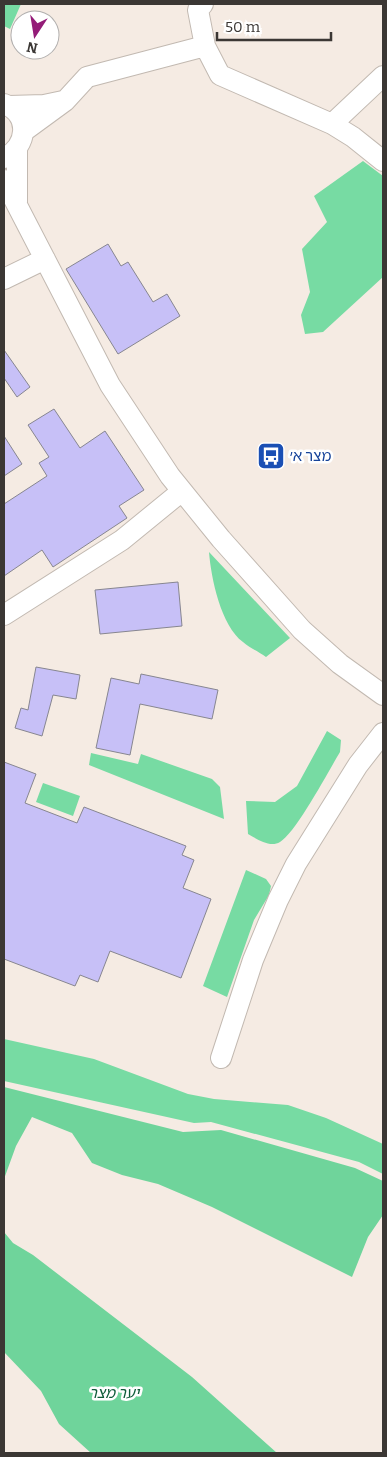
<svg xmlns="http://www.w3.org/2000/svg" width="387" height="1457" font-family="Bitter,'Noto Sans Hebrew',serif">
	<rect width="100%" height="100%" fill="#f5ebe3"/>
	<path fill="#77dba3" d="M 4,4 L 21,4 L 10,29 L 4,26 Z
		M 363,161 L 383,176 L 383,277 L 323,332 L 305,334 L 301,315 L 310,292 L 302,249 L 327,222 L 314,196 Z
		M 209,552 L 290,638 L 266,657 C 259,652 250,648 243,642 C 221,626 211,578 209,552 Z
		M 327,731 L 341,740 L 340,752 C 329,770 296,833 280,842 C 270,848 257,839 248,834 L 246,801 L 275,802 L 297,786 Z
		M 91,753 L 138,764 L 141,754 L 212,779 L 220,787 L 224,819 L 89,765 Z
		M 43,783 L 80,796 L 73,816 L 36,802 Z
		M 246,870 L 266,879 L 271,886 L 269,895 L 254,920 L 227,997 L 203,986 Z
		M 4,1039 L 94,1059 L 188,1094 L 214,1099 L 288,1105 L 326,1118 L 383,1144 L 383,1174 L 359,1162 L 211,1122 L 194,1123 L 4,1081 Z"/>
	<path fill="#6fd49b" d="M 4,1087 L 183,1132 L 221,1130 L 355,1168 L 383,1181 L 383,1215 L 368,1237 L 352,1277 L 212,1207 L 158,1184 L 122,1175 L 92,1163 L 72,1133 L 32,1117 L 16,1146 L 4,1179 Z
		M 4,1232 L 13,1243 L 33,1255 L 192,1377 L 277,1453 L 91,1453 L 59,1424 L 41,1391 L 4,1352 Z"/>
	<path fill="#c7c0f7" stroke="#878690" d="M 108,244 L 121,266 L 128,262 L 153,302 L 167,294 L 180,316 L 118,354 L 66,269 Z
		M 4,350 L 30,387 L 17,397 L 4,378 Z
		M 54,409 L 80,448 L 105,431 L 144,490 L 119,506 L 127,518 L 53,567 L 42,550 L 4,576 L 4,504 L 47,476 L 39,463 L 49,457 L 28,425 Z
		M 4,436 L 22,464 L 4,476 Z
		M 178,582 L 182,626 L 100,634 L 95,590 Z
		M 36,667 L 80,675 L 76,699 L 53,695 L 42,736 L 15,728 L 21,708 L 28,710 Z
		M 141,674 L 218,690 L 212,719 L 140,704 L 130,755 L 96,748 L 111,678 L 139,684 Z
		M 4,762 L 36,774 L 25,803 L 77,823 L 84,807 L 186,846 L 182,855 L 194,860 L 183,888 L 211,899 L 181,978 L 110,951 L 98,982 L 80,975 L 75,986 L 4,959 Z"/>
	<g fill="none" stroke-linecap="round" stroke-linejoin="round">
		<g stroke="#c2b9b1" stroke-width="22">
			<path id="minor" d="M 205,46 L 220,75 L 332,124 L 353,137 L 383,161
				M 4,104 C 31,114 28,147 4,158
				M 9,106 L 44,105 L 63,101
				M 332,124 L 383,76
				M 24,131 L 65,101 L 87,77 L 205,46 L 198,10 L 203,4
				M 4,180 L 110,385 L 170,476 L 221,539 L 302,630 L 340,664 L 383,695
				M 17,202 L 17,149
				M 4,279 L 45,259
				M 4,615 L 122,540 L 182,491
				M 221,1058 L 253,960 L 278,900 L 296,864 L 358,765 L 383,733"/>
		</g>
		<use href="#minor" stroke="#fff" stroke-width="20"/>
	</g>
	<defs>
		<g id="bus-square" transform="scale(1.4375)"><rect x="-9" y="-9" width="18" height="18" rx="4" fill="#1a4fb4" stroke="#fff"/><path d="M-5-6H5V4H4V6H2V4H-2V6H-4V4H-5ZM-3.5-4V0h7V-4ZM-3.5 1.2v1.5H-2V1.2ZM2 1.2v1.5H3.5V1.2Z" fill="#fff"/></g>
	</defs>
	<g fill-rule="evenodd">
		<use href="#bus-square" x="271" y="456"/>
	</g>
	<g text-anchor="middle" stroke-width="5" stroke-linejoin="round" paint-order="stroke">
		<g font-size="15" fill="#164399" stroke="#fff" text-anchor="start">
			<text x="290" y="461">מצר א׳</text>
		</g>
		<g font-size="15" font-style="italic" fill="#0e5c39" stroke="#fff">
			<text x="114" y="1398">יער מצר</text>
		</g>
	</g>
	<rect width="387" height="1457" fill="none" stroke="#3b3734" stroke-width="10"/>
	<g transform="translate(35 35) rotate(192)"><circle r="24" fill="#ffffff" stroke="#b1afae"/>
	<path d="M0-4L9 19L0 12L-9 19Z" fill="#941c78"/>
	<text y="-8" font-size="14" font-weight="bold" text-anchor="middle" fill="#3b3734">N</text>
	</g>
	<path d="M217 32v8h114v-8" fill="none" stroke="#3b3734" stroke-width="2.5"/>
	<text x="225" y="32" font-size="15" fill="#3b3734" stroke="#ffffff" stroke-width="4" paint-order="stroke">50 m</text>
</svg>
